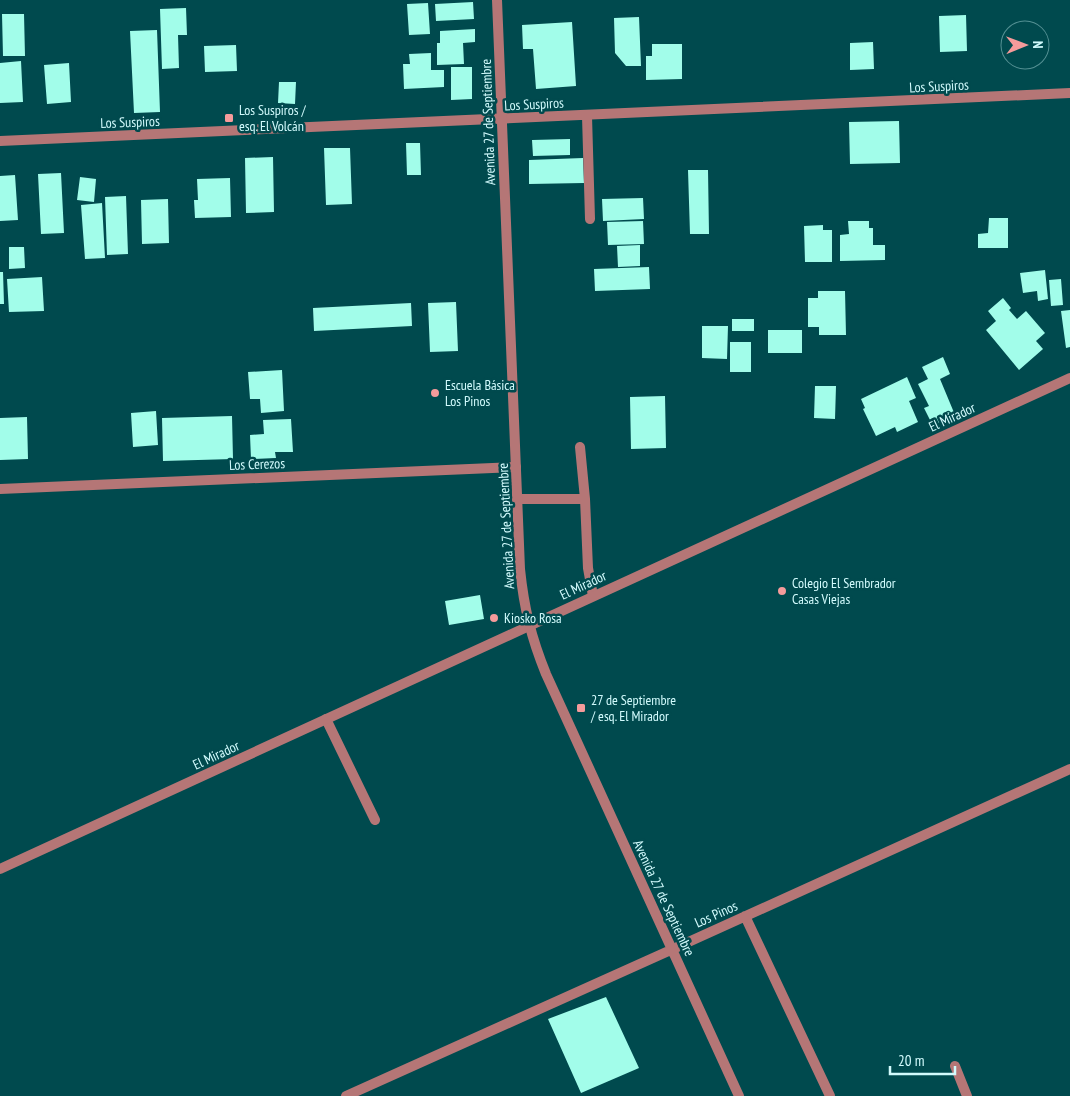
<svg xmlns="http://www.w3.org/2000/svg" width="1070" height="1096" font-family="'PT Sans Narrow',sans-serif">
	<rect width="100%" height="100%" fill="#004a4e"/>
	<path fill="#a2fdea" d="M 473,2 L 474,19 L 436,21 L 435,4 Z
		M 428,3 L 430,34 L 409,35 L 407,4 Z
		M 186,8 L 187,35 L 178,35 L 179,68 L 162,69 L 160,9 Z
		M 2,14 L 24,14 L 25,56 L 3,56 Z
		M 966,15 L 967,51 L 940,52 L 939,16 Z
		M 639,17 L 641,66 L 626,66 L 615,53 L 614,18 Z
		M 572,22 L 576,86 L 536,89 L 533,49 L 523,49 L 522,25 Z
		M 475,29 L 475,42 L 463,43 L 464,64 L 437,65 L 437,43 L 440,43 L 440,31 Z
		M 157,30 L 160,112 L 134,113 L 130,31 Z
		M 873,42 L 874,69 L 850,70 L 850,43 Z
		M 652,44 L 682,44 L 682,79 L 646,80 L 646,56 L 652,56 Z
		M 236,45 L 237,71 L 205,72 L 204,46 Z
		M 431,53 L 431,70 L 444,70 L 444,87 L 404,89 L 403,64 L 410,64 L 409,54 Z
		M 21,61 L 23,102 L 0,103 L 0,63 Z
		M 69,63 L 71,102 L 47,104 L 44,65 Z
		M 451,67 L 472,67 L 472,99 L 451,100 Z
		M 279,82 L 296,82 L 295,104 L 278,103 Z
		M 899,121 L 900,163 L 850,164 L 849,122 Z
		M 570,139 L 570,155 L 533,156 L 532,140 Z
		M 406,143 L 420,143 L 421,175 L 407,175 Z
		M 324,148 L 350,148 L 352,204 L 326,205 Z
		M 273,157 L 274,212 L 246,213 L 245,158 Z
		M 583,158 L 584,183 L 529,184 L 529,160 Z
		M 688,170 L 708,170 L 709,234 L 690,234 Z
		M 61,173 L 64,233 L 41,234 L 38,174 Z
		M 15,175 L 18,220 L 0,221 L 0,176 Z
		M 80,177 L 96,179 L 94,202 L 77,200 Z
		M 230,178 L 231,217 L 195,218 L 194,200 L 198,200 L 197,179 Z
		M 126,196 L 128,254 L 107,255 L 105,197 Z
		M 643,198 L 644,219 L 603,221 L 602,199 Z
		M 168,199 L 169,243 L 142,244 L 141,200 Z
		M 102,203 L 105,258 L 85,259 L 81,205 Z
		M 989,218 L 1008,218 L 1008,248 L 978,248 L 978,234 L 988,233 Z
		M 643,221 L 644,244 L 608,245 L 607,222 Z
		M 848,221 L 869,221 L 869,228 L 873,228 L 873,245 L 885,245 L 885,260 L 840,261 L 840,235 L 849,234 Z
		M 823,225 L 823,230 L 832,230 L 832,262 L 805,262 L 804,226 Z
		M 640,245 L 640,266 L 618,267 L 617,246 Z
		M 9,247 L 24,247 L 25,268 L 9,269 Z
		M 649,267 L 650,289 L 595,291 L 594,269 Z
		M 1045,270 L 1048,299 L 1038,301 L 1037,291 L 1023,293 L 1020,273 Z
		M 0,272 L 3,272 L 4,304 L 0,304 Z
		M 42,277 L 44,311 L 9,312 L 7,279 Z
		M 1061,279 L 1063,305 L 1051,306 L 1049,280 Z
		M 818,291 L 845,291 L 846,335 L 819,335 L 819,327 L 808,327 L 808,298 L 818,298 Z
		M 1003,298 L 1011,308 L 1009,310 L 1017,319 L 1026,311 L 1045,333 L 1036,341 L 1043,349 L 1019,370 L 986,330 L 996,321 L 988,311 Z
		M 456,302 L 458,351 L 430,352 L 428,303 Z
		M 411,303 L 412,326 L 314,331 L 313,308 Z
		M 1070,310 L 1070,347 L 1066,348 L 1061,311 Z
		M 732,319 L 754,319 L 754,331 L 732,331 Z
		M 702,326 L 728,326 L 727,359 L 702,358 Z
		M 768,330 L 802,330 L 802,353 L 768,353 Z
		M 730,342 L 751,342 L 751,372 L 730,372 Z
		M 943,357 L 950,374 L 940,379 L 955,415 L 933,426 L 924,408 L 929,406 L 918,384 L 928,379 L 922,367 Z
		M 282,370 L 284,411 L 261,413 L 260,399 L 250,399 L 248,372 Z
		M 907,377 L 916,398 L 909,401 L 918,422 L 897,432 L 895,427 L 876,436 L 863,409 L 865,408 L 861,399 Z
		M 815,386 L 836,386 L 835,419 L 814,418 Z
		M 665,396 L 666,448 L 631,449 L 630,397 Z
		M 156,411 L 158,445 L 133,447 L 131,413 Z
		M 232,416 L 233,459 L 163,461 L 162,418 Z
		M 27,417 L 28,459 L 0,460 L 0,418 Z
		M 291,419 L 293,452 L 275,452 L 276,458 L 251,459 L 250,435 L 264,434 L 263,420 Z
		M 480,595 L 484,619 L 449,625 L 445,601 Z
		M 606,997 L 639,1068 L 581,1093 L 548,1019 Z"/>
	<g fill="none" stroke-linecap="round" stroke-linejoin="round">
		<path stroke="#b57676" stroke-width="10" d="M 580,447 L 585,499 L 588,568 L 593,596
			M 517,499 L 585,499
			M 326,719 L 375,820
			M 955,1066 L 967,1096"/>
		<path stroke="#b57676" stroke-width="10" d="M 587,116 L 590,219
			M 0,141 L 1070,93
			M 0,489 L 516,467
			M 0,869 L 529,626 L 1070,378
			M 745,916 L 830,1096
			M 673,949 L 1070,769"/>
		<path stroke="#b57676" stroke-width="10" d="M 497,0 L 520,569 C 524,608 531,637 546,674 L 739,1096
			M 346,1096 L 673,949"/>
	</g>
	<g fill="#f59b9b" stroke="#004a4e" stroke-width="2">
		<rect x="224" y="113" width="10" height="10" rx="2.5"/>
		<circle cx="435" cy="393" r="5"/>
		<circle cx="782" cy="591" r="5"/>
		<circle cx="494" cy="618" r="5"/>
		<rect x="576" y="703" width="10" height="10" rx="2.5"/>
	</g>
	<g text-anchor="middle" stroke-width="5" stroke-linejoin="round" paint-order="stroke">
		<g font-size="14" fill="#d2fbfd" stroke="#004a4e">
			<text transform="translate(939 86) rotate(-3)" y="5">Los Suspiros</text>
			<text transform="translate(534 104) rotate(-3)" y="5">Los Suspiros</text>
			<text transform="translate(130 122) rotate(-2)" y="5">Los Suspiros</text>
			<text transform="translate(488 122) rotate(-92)" y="5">Avenida 27 de Septiembre</text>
			<text transform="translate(952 417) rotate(-25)" y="5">El Mirador</text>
			<text transform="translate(257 464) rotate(-2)" y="5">Los Cerezos</text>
			<text transform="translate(506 526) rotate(-93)" y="5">Avenida 27 de Septiembre</text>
			<text transform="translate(583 585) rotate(-25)" y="5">El Mirador</text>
			<text transform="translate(216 755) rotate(-25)" y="5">El Mirador</text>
			<text transform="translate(664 898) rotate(65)" y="5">Avenida 27 de Septiembre</text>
			<text transform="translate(716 914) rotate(-24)" y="5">Los Pinos</text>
		</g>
		<g font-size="14" fill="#d2fbfd" stroke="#004a4e" text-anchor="start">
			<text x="239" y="115">Los Suspiros /<tspan x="239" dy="16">esq. El Volcán</tspan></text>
			<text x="445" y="390">Escuela Básica<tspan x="445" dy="16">Los Pinos</tspan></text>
			<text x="792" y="588">Colegio El Sembrador<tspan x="792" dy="16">Casas Viejas</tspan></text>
			<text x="504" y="623">Kiosko Rosa</text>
			<text x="591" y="705">27 de Septiembre<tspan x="591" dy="16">/ esq. El Mirador</tspan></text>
		</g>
	</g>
	<g transform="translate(1025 45) rotate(89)"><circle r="24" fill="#004a4e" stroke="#549194"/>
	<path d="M0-4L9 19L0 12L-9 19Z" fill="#f59b9b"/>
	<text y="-8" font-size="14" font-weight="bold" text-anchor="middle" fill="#d2fbfd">N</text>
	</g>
	<path d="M890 1066v8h65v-8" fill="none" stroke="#d2fbfd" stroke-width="2.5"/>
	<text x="898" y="1066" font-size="15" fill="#d2fbfd" stroke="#004a4e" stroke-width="4" paint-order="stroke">20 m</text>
</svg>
